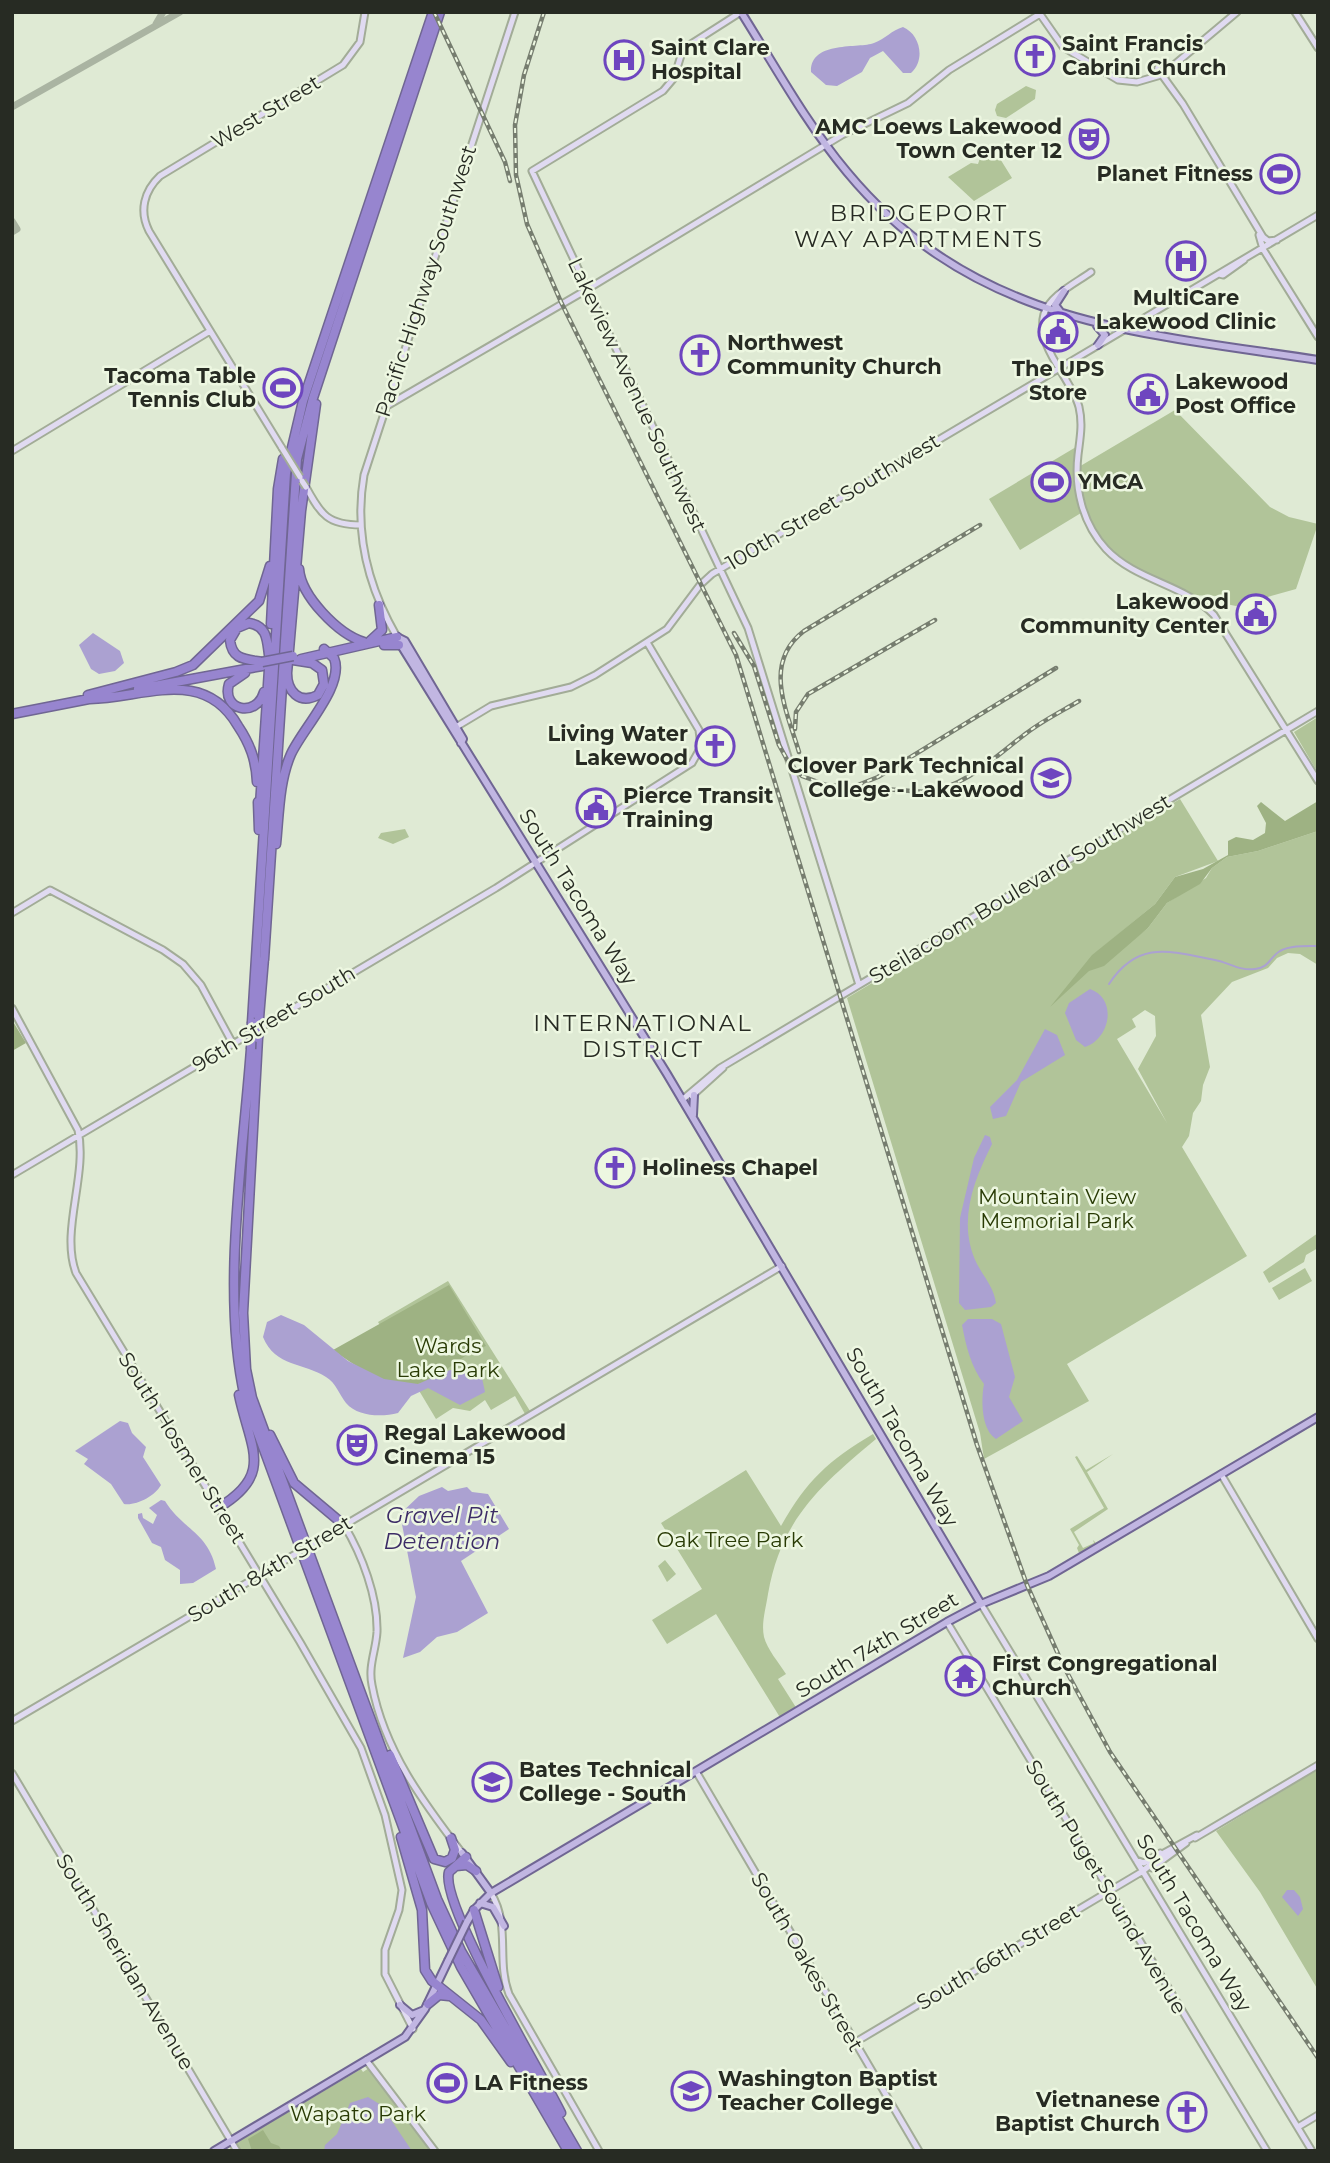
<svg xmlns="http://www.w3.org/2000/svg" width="1330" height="2163" font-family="Montserrat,sans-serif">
	<rect width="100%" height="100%" fill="#dfead4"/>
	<path fill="#b1c499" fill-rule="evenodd" d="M 1026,86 L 1036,90 L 1035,99 L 1006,118 L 997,116 L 995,110 L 997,104 Z
		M 994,149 L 1012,178 L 974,201 L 948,177 L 971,163 L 978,164 L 980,158 Z
		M 1175,410 L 1270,507 L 1289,517 L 1318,524 L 1296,589 L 1236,606 L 1226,604 L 1218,596 L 1187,595 L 1140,574 L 1107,549 L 1083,510 L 1077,468 Z
		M 1076,447 L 1073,480 L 1081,513 L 1020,550 L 989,499 Z
		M 1318,717 L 1318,773 L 1294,732 Z
		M 1180,799 L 1218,861 L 1175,877 L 1155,904 L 1093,955 L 1116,953 L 1148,928 L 1167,903 L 1206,878 L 1212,868 L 1227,857 L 1258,851 L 1318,831 L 1318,965 L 1300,954 L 1288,953 L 1277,958 L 1268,968 L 1232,982 L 1201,1015 L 1210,1067 L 1203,1085 L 1201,1101 L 1193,1113 L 1189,1136 L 1182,1147 L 1247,1256 L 1067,1364 L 1089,1401 L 984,1459 L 980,1433 L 847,998 ZM 1145,1010 L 1155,1016 L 1156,1036 L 1138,1069 L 1167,1123 L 1117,1039 L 1136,1027 L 1132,1019 Z
		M 405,829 L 409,837 L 393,844 L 378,838 L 381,833 Z
		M 1318,1233 L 1318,1248 L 1306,1255 L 1304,1262 L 1269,1283 L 1263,1272 Z
		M 1305,1268 L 1312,1281 L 1279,1300 L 1272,1288 Z
		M 448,1281 L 530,1411 L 525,1414 L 515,1396 L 491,1410 L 485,1400 L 470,1411 L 453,1408 L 436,1419 L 378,1322 Z
		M 873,1434 L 876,1439 C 821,1485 781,1519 768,1594 C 766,1608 761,1623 764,1637 C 767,1649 779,1663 786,1674 L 778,1679 L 797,1709 L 781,1719 L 716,1614 L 667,1644 L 652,1620 L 702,1589 L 661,1523 L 746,1470 L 781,1526 C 807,1480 828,1461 873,1434 Z
		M 1113,1454 L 1087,1472 L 1108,1509 L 1074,1532 L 1083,1548 L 1094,1543 L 1093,1540 L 1096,1543 L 1079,1553 L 1077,1548 L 1079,1545 L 1070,1529 L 1104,1508 L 1075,1457 L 1077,1456 L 1086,1470 Z
		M 665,1560 L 676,1574 L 667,1582 L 658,1566 Z
		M 1318,1769 L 1318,1990 L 1260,1892 L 1216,1831 Z
		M 369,2068 L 433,2151 L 241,2151 L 236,2143 L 361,2069 L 363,2072 Z"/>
	<path fill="#9eb283" d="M 1318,801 L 1318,831 L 1258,851 L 1227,857 L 1212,868 L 1200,884 L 1167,903 L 1148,928 L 1104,966 L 1089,971 L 1050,1007 L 1092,955 L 1155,904 L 1175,877 L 1203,869 L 1228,855 L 1228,841 L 1236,837 L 1253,840 L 1265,833 L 1266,823 L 1257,806 L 1261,802 L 1285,821 Z
		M 12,1020 L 26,1043 L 12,1051 Z
		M 449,1285 L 486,1346 C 466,1352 452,1367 434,1378 C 402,1398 359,1369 333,1350 Z
		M 263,2130 L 271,2143 L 279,2146 L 282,2151 L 252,2151 L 248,2139 Z"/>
	<path fill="#aba1d1" d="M 903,27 C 920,34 926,60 911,73 L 903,73 L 883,51 L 870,58 L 862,72 L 837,86 L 826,85 L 811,72 C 810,40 859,49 874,43 C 885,39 892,30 903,27 Z
		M 93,633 L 120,651 L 124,663 L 115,671 L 99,674 L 91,669 L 79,645 Z
		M 1090,989 C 1118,999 1110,1039 1085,1047 L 1076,1040 L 1065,1013 L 1069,1003 Z
		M 1045,1029 L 1057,1035 L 1065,1055 L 1021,1082 L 1006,1116 L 993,1119 L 990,1107 L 1017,1080 Z
		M 985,1135 L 990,1137 L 992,1144 C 973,1182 957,1223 977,1264 C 984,1277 994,1288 996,1303 L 991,1307 L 965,1310 L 959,1303 L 960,1218 L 974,1158 Z
		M 281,1315 L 304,1325 L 348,1361 L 384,1379 L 418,1384 L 450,1370 L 475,1373 L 482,1378 L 485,1392 L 460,1405 L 428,1388 L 411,1396 L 398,1413 C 382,1417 358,1417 346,1403 C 339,1394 336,1383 326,1377 C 305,1363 275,1367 263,1337 L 267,1322 Z
		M 968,1319 L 992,1319 L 1001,1324 L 1015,1377 L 1009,1397 L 1023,1421 L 996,1439 C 981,1430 981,1399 984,1384 C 971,1367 966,1346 962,1325 Z
		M 120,1421 L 128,1423 L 132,1433 L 146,1447 L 143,1457 L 161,1485 C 155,1496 136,1506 124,1504 L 111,1484 L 84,1464 L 88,1459 L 75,1451 Z
		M 442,1487 L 448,1491 L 467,1487 L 472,1492 L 488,1494 L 509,1529 L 461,1561 L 488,1613 L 457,1632 L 437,1637 L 420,1652 L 403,1658 L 416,1597 L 400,1514 L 419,1496 Z
		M 161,1500 L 165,1501 C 183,1530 208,1532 216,1569 L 193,1583 L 180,1584 L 180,1570 L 165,1560 L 161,1547 L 152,1543 L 138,1518 L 138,1514 L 142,1513 L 143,1518 L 153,1524 L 157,1515 L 149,1508 Z
		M 1287,1890 L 1294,1890 L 1300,1897 L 1303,1909 L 1298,1916 L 1282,1897 Z
		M 368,2097 L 381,2105 L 412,2151 L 324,2151 L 325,2145 L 337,2134 L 350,2103 Z"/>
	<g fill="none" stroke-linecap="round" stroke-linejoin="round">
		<path stroke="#aba1d1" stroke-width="2" d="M 1109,984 C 1139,938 1173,952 1219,961 C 1231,964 1241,971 1255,969 C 1269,968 1270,957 1280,951 C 1291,945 1306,946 1318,946"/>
		<path stroke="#aab4a2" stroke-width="7" d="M 156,24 L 163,12
			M 12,107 L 180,12
			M 12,221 L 17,229 L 12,232"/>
		<g stroke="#a2ac97" stroke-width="9">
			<path id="secondary" d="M 741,12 L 683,49 L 674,78 L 663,91 L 532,171 L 748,628 L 859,985
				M 1295,12 L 1318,48
				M1157.5 70a5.5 5.5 0 1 1 11 0a5.5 5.5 0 1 1-11 0Z
				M 1168,70 L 1237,12
				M 1162,75 L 1183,104 L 1263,237 L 1268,241 L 1277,240
				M 1259,235 L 1263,249 L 1318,337
				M 1091,272 C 1076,283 1050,295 1044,314 C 1035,348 1071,377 1079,407 C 1083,424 1080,438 1078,455 C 1074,489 1083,524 1106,549 C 1136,581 1184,584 1214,615 L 1318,781
				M 1219,274 L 1223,275 L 1244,260
				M 385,407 L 581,293 L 842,135 L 908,103 L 949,70 L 1040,14 L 1063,47 L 1118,80 L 1137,82 L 1161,75
				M 282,448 L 149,231 C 139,211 144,191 160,176 L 343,65 L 360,42 L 365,12
				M 12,451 L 210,331
				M 306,487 C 321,515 328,525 361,525
				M 397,637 C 368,587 354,533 364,475 L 515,12
				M 456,727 L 491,706 L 571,687 L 595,675 L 667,629 L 700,585 L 712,574 L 1318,215
				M 12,913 L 50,890 L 163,950 L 183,964 L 201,985 L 233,1044
				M 12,1008 L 78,1130 C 88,1175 60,1231 76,1273 L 300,1642 L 361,1748 L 385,1815 L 402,1890 L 399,1910 L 385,1950 L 385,1974 L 413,2029
				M 692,1096 L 723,1068
				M 682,1100 L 720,1068 L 1318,711
				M 12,1175 L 496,888 L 692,763 L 701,747 L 699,730 L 648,644
				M 1221,1474 L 1318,1639
				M 344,1525 C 362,1555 378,1597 377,1632 C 376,1650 368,1666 372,1685 C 384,1750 423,1802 462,1853
				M 316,1542 L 782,1266
				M 981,1604 L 1312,2151
				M 947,1622 L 1267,2151
				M 12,1721 L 294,1555
				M 12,1773 L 237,2151
				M 697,1773 L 919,2151
				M 1195,1838 L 1318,1765
				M 1136,1860 L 1144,1863 L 1160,1853
				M 1152,1868 L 1186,1843
				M 491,1893 C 511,1926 496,1960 509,1994 L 599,2151
				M 854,2043 L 1143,1871 L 1164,1853 L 1197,1835
				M 366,2060 L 435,2151
				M 1298,2127 L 1318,2115"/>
		</g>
		<g stroke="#706693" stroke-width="10">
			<path id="primary" d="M 741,12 C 775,66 806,123 847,172 C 974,325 1136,332 1318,360
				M 1062,314 L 1055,305 L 1064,291
				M 1097,326 L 1105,335 L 1098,345
				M 397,637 L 405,641 L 463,739 L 461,743
				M 399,642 L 667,1074 L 981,1604
				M 693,1115 L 694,1095
				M 462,1853 L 491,1893
				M 480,1903 L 493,1907 L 504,1926
				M 467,1922 L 474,1910 L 491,1893 L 947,1622 L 981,1604 L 1049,1576 L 1318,1417
				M 400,2005 L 412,2015 L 424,2010
				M 214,2151 L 405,2037 L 425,2009 L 448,1961"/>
		</g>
		<g stroke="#706693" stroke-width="11">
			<path id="highway" d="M 299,569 C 301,596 338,634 364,642
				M 271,624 L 278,489 L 283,459
				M 370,641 L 382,630 L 379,605
				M 384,645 L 399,645
				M 301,659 L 397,637
				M 293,660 L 312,663 L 322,670 L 324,684 L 318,695 C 299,705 287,691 287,673 L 301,511 L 316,404
				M 262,662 C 245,659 232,660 230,640 L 237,628 L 249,623 C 267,626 267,639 269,655
				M 245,673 L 229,684 C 221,711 257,718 264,692
				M 138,689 L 262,666
				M 88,695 L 176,672 L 193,665 L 259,601 L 270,566
				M 90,699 C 146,697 204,667 238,726 C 250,744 256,760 257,782
				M 12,714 L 94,698
				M 258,802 L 259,830
				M 260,805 L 270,654
				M 276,844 C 279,815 279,781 291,754 C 303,728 345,685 334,658 L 324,649
				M 264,960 L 297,459 L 313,398 L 440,12
				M 259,1018 L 264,958
				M 252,1022 L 286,473 L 303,401 L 433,12
				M 258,1038 L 243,1313 L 246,1369 L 252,1398 L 437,1899 L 461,1951 L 577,2151
				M 251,1049 C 243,1157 221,1294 245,1398 L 431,1903 L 461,1967 L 568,2151
				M 270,1435 L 294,1483 L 344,1525
				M 218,1508 C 275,1474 250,1448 239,1395
				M 390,1755 L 434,1859 L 445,1862 L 452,1858 L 455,1850 L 451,1838
				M 401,1837 L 422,1910 L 425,1970 L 432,1981 L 481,2020 L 511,2062
				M 466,1857 L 449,1872 C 439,1903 542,2074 561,2113
				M 456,1866 L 467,1865 L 476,1871
				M 474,1910 L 498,1987
				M 428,2004 L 439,1995 L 449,1996"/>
		</g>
		<use href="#secondary" stroke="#e0daf1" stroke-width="5"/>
		<use href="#primary" stroke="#c1b6e2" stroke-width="6"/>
		<use href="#highway" stroke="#9785cf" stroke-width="8"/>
		<g stroke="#767d6f" stroke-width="4.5">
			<path id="rail" d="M 434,12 L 505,162 L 510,181
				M 544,12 L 524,75 L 515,125 L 516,175 L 527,224 L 561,302 L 736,655 L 977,1445 L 1027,1585 L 1063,1665 L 1110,1752 L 1318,2058
				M 734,633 L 754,666 L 779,745 L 789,763 L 802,776 L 826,785 L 926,792 C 965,788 998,754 1028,732 C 1044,720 1062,711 1079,701
				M 795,729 L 796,712 L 808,694 L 935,620
				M 799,752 C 787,711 762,663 804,631 L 980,525
				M 858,785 L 878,777 L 1056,668"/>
		</g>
		<use href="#rail" stroke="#edf7e1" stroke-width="2" stroke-dasharray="5" stroke-linecap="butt"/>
		<g stroke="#a2ac97" stroke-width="9" stroke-linecap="butt">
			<path id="secondary-bridge" d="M 282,448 L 300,477
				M 302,481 L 306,487
				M 294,1555 L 316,1542"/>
		</g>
		<g stroke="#706693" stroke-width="10" stroke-linecap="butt">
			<path id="primary-bridge" d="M 448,1961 L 467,1922"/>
		</g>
		<g stroke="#706693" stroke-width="11" stroke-linecap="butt">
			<path id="highway-bridge" d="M 262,662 L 293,656
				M 258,1038 L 259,1018
				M 251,1049 L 252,1022"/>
		</g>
		<use href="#secondary-bridge" stroke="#e0daf1" stroke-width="5"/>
		<use href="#primary-bridge" stroke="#c1b6e2" stroke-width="6"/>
		<use href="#highway-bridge" stroke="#9785cf" stroke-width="8"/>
	</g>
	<defs>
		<g id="church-ring" transform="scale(2.0125)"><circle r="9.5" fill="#edf7e1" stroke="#6e46bf" stroke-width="1.5"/><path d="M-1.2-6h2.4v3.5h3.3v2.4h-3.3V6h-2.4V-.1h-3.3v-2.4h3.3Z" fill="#6e46bf"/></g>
		<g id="hospital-ring" transform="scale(2.0125)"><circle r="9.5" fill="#edf7e1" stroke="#6e46bf" stroke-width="1.5"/><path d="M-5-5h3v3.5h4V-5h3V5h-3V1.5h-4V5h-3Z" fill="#6e46bf"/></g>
		<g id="theatre-ring" transform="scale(2.0125)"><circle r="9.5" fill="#edf7e1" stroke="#6e46bf" stroke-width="1.5"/><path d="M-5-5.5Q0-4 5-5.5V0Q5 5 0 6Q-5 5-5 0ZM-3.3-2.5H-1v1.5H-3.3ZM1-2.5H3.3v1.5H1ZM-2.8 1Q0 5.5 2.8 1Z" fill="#6e46bf"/></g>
		<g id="stadium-ring" transform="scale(2.0125)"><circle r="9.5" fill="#edf7e1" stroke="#6e46bf" stroke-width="1.5"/><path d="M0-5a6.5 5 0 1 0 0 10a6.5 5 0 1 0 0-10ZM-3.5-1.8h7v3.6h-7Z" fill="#6e46bf"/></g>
		<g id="civic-ring" transform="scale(2.0125)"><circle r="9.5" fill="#edf7e1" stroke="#6e46bf" stroke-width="1.5"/><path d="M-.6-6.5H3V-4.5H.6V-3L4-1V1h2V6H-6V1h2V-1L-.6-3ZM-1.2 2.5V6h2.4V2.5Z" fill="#6e46bf"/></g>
		<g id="university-ring" transform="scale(2.0125)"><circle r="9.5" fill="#edf7e1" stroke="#6e46bf" stroke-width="1.5"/><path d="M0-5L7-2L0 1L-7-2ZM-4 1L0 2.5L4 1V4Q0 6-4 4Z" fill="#6e46bf"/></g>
		<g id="temple-ring" transform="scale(2.0125)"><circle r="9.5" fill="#edf7e1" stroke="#6e46bf" stroke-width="1.5"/><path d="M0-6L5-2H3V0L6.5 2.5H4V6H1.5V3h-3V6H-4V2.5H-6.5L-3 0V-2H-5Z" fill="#6e46bf"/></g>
	</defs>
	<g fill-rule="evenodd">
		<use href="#church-ring" x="1035" y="56"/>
		<use href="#hospital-ring" x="624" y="60"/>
		<use href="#theatre-ring" x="1089" y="139"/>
		<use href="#stadium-ring" x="1280" y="174"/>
		<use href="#hospital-ring" x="1186" y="261"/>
		<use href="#civic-ring" x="1058" y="332"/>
		<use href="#church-ring" x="700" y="355"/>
		<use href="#stadium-ring" x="283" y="388"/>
		<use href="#civic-ring" x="1148" y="394"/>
		<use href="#stadium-ring" x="1051" y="482"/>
		<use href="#civic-ring" x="1256" y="614"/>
		<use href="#church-ring" x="715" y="746"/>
		<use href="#university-ring" x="1051" y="778"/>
		<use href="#civic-ring" x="596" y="808"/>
		<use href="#church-ring" x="615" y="1168"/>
		<use href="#theatre-ring" x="357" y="1445"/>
		<use href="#temple-ring" x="965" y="1676"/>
		<use href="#university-ring" x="492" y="1782"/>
		<use href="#stadium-ring" x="447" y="2083"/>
		<use href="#university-ring" x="691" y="2091"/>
		<use href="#church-ring" x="1187" y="2112"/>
	</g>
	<g text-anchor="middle" stroke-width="5" stroke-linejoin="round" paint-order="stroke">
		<g font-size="21" font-weight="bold" fill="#272b23" stroke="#edf7e1" text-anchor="start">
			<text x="1062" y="51">Saint Francis<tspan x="1062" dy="24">Cabrini Church</tspan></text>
			<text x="651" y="55">Saint Clare<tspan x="651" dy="24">Hospital</tspan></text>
			<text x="1062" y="134" text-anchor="end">AMC Loews Lakewood<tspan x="1062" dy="24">Town Center 12</tspan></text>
			<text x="1253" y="181" text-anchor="end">Planet Fitness</text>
			<text x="1186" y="305" text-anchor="middle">MultiCare<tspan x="1186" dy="24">Lakewood Clinic</tspan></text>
			<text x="727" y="350">Northwest<tspan x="727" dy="24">Community Church</tspan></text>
			<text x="1058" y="376" text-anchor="middle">The UPS<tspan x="1058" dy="24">Store</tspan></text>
			<text x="256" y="383" text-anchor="end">Tacoma Table<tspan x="256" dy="24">Tennis Club</tspan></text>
			<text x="1175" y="389">Lakewood<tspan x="1175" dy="24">Post Office</tspan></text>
			<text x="1078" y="489">YMCA</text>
			<text x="1229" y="609" text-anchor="end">Lakewood<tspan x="1229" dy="24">Community Center</tspan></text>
			<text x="688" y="741" text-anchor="end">Living Water<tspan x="688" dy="24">Lakewood</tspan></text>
			<text x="1024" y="773" text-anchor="end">Clover Park Technical<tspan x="1024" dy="24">College - Lakewood</tspan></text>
			<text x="623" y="803">Pierce Transit<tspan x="623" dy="24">Training</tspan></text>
			<text x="642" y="1175">Holiness Chapel</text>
			<text x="384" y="1440">Regal Lakewood<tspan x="384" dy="24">Cinema 15</tspan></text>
			<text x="992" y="1671">First Congregational<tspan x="992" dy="24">Church</tspan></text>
			<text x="519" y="1777">Bates Technical<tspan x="519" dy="24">College - South</tspan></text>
			<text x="718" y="2086">Washington Baptist<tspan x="718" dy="24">Teacher College</tspan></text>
			<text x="474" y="2090">LA Fitness</text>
			<text x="1160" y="2107" text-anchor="end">Vietnanese<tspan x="1160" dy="24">Baptist Church</tspan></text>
		</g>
		<g font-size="21" fill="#272b23" stroke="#edf7e1">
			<text transform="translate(266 112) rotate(-31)" y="7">West Street</text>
			<text transform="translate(426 281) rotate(-72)" y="7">Pacific Highway Southwest</text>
			<text transform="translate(637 395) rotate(65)" y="7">Lakeview Avenue Southwest</text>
			<text transform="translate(833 502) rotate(-31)" y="7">100th Street Southwest</text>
			<text transform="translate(1020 889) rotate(-31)" y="7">Steilacoom Boulevard Southwest</text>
			<text transform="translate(578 897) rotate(58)" y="7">South Tacoma Way</text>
			<text transform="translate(274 1019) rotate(-31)" y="7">96th Street South</text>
			<text transform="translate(902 1437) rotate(60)" y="7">South Tacoma Way</text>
			<text transform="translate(182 1448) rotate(58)" y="7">South Hosmer Street</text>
			<text transform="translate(270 1569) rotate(-31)" y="7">South 84th Street</text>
			<text transform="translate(877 1645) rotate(-31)" y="7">South 74th Street</text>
			<text transform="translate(1106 1887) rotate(59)" y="7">South Puget Sound Avenue</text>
			<text transform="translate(1194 1923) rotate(59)" y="7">South Tacoma Way</text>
			<text transform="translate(998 1957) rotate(-31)" y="7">South 66th Street</text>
			<text transform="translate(125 1962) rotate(59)" y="7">South Sheridan Avenue</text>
			<text transform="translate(807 1962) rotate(60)" y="7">South Oakes Street</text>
		</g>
		<g font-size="21" fill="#293b05" stroke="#edf7e1">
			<text x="1057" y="1204">Mountain View<tspan x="1057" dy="24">Memorial Park</tspan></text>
			<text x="448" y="1353">Wards<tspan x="448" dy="24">Lake Park</tspan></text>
			<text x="730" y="1547">Oak Tree Park</text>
			<text x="358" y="2121">Wapato Park</text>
		</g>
		<g font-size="23" letter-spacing="2" fill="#272b23" stroke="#edf7e1">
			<text x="919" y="221">BRIDGEPORT<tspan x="919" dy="26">WAY APARTMENTS</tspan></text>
			<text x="643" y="1031">INTERNATIONAL<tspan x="643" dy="26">DISTRICT</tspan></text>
		</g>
		<g font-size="23" font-style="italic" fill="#3d2c67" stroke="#edf7e1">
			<text x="442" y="1523">Gravel Pit<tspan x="442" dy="26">Detention</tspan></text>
		</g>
	</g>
	<rect width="1330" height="2163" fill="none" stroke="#272b23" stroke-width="28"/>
</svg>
